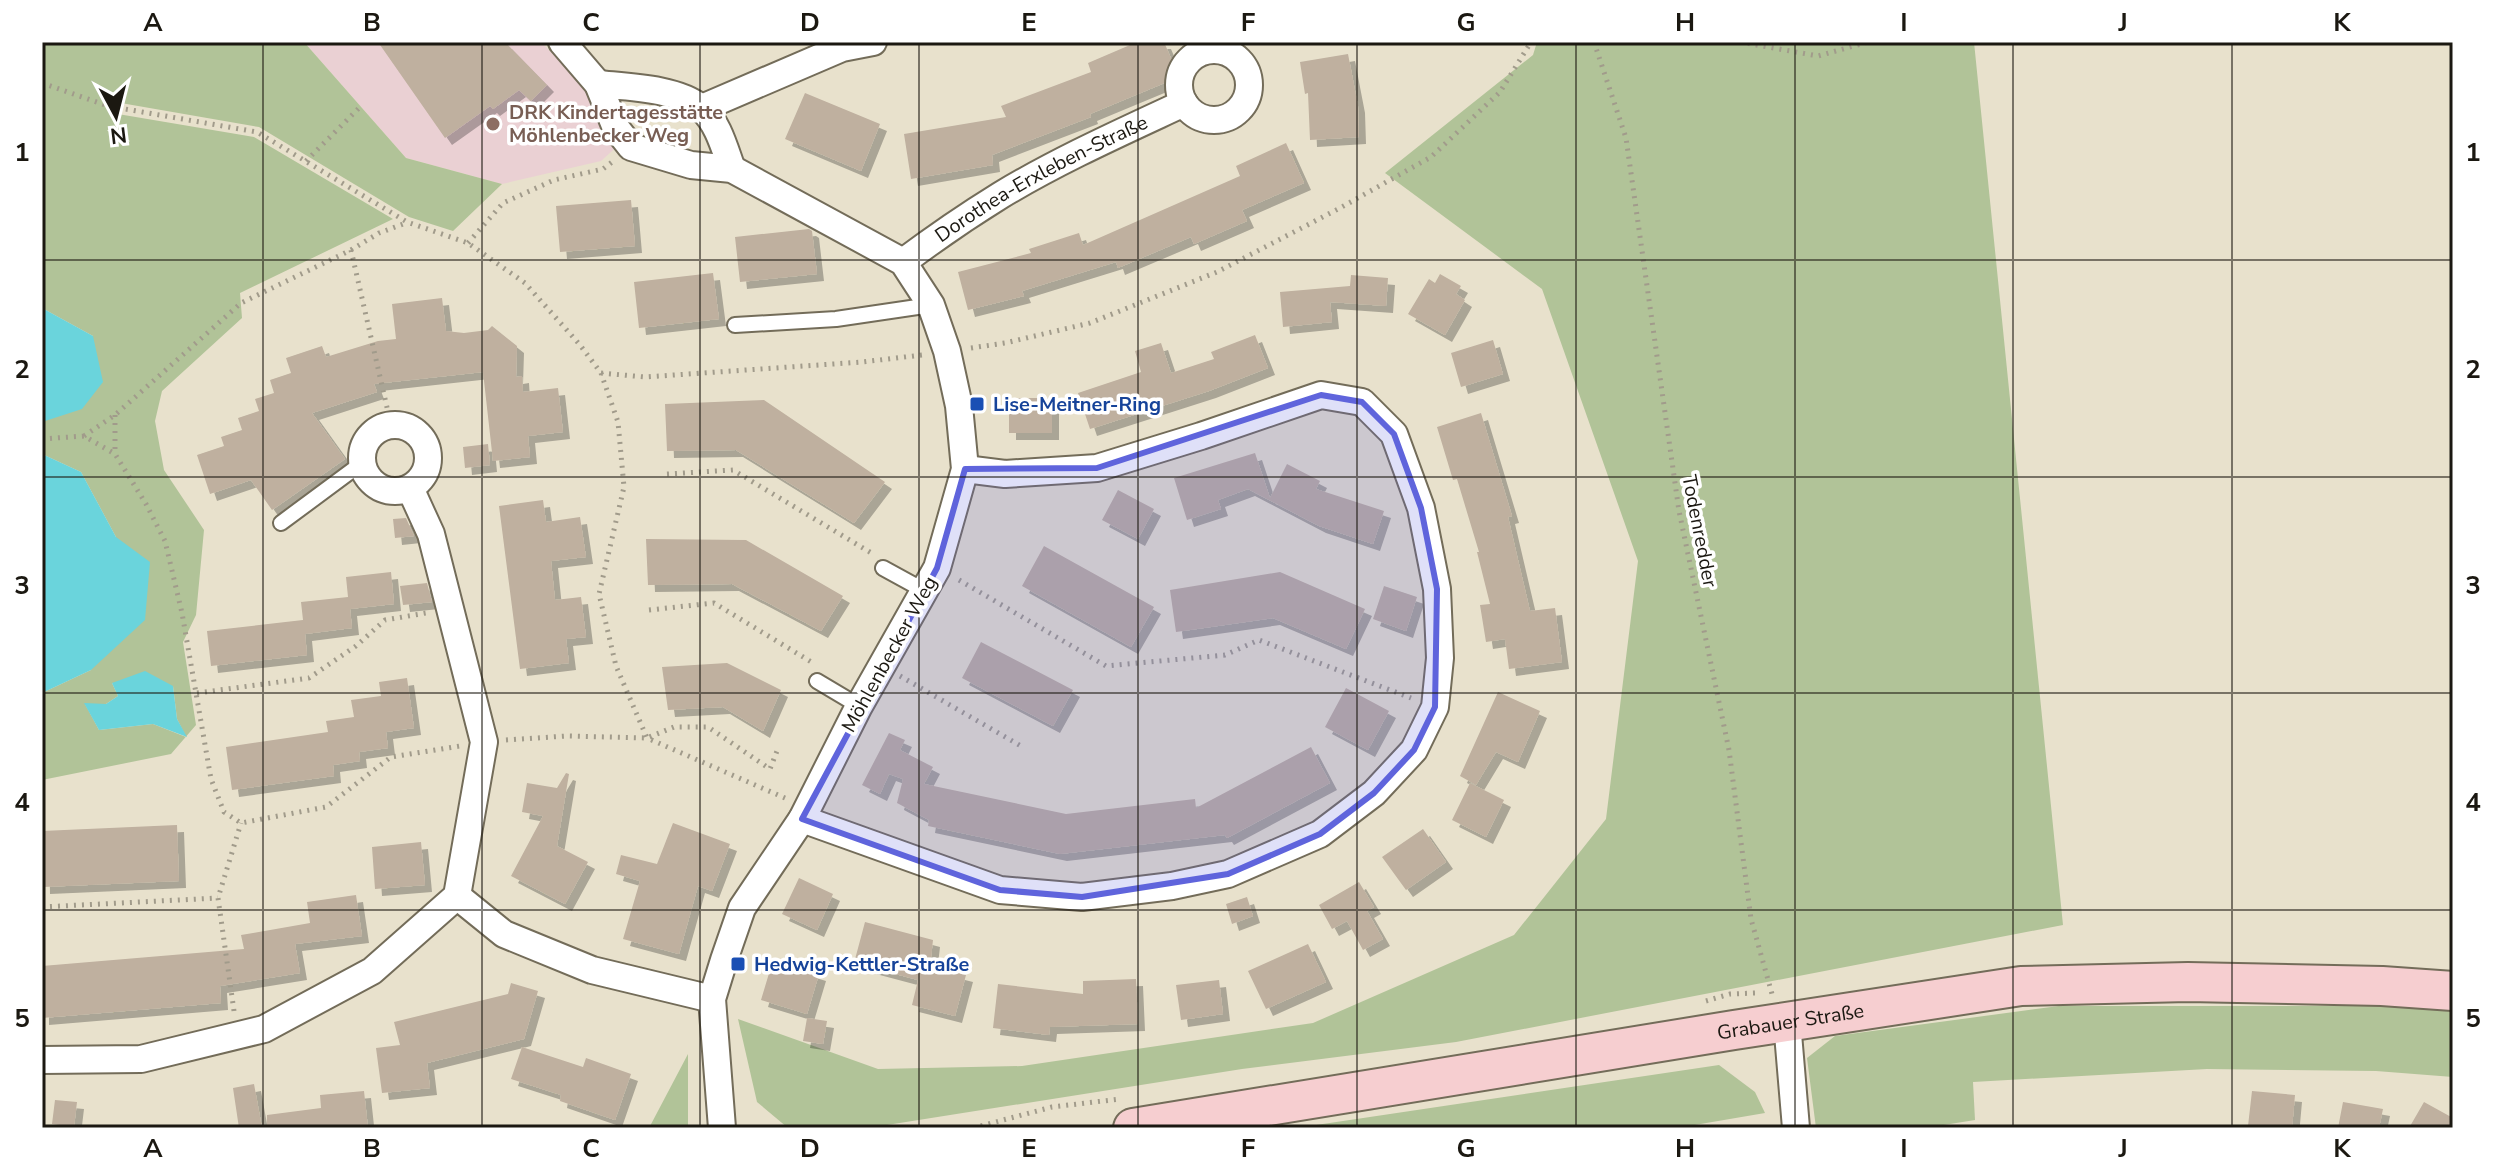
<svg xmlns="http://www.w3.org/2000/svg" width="2495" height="1170" font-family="'Nunito Sans',sans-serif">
	<defs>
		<filter id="shadow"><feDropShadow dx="7" dy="7" stdDeviation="0" flood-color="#0004"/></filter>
	</defs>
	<rect width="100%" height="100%" fill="#e8e1cc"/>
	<path fill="#ead0d3" d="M 304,42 L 541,42 L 576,78 L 621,143 L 601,161 L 502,184 L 406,158 Z"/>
	<path fill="#b1c398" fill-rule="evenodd" d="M 42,42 L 304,42 L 406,158 L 502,184 L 453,231 L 409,217 L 259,127 L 115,102 L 112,113 L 254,137 L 393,219 L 240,293 L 242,318 L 162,391 L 155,421 L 164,470 L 204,530 L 196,615 L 183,642 L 196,725 L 171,754 L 42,780 L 42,693 L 91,670 L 116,537 L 81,472 L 42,454 L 42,422 L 93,336 L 42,308 ZM 112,683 L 173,686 L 177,719 L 186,737 L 153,724 L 99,730 L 85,704 L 106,704 L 118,696 Z
		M 1537,42 L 1974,42 L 2063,925 L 1456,1042 L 1242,1069 L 868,1128 L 788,1128 L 757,1102 L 738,1019 L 878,1069 L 1022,1066 L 1313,1023 L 1514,935 L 1606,819 L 1638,561 L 1542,289 L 1385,173 L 1533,55 Z
		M 2059,1006 L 2453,1006 L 2453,1077 L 2376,1071 L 2207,1069 L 1973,1082 L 1975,1120 L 1925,1128 L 1816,1128 L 1807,1058 L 1835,1036 Z
		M 688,1054 L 688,1128 L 649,1128 Z
		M 1719,1065 L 1755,1092 L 1765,1113 L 1677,1128 L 1296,1128 Z"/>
	<path fill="#6ad4dc" d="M 42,308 L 93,336 L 103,382 L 82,409 L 42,422 Z
		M 42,454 L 81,472 L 116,537 L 150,562 L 145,620 L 91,670 L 42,693 Z
		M 145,671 L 173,686 L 177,719 L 187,737 L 153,724 L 99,730 L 84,703 L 106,704 L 118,696 L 112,683 Z"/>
	<path fill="#bfb09f" filter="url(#shadow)" d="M 378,42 L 505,42 L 547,85 L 531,101 L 519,90 L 493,109 L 490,106 L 445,138 Z
		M 1137,42 L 1164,42 L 1179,77 L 1090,114 L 1091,117 L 992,155 L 993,165 L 911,179 L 904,134 L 1006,117 L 1001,106 L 1091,72 L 1088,63 Z
		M 1348,54 L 1358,106 L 1359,137 L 1310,140 L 1308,93 L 1305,94 L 1300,62 Z
		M 805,93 L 880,124 L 861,171 L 785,139 Z
		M 1286,143 L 1304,183 L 1242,210 L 1247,221 L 1194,244 L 1191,237 L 1118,268 L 1116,262 L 1022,291 L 1024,296 L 968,310 L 958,272 L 1031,253 L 1029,249 L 1079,233 L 1083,245 L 1240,176 L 1236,166 Z
		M 631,200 L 635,246 L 560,252 L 556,206 Z
		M 809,229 L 812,231 L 817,274 L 740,282 L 735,237 Z
		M 713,273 L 719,319 L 639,328 L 634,282 Z
		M 1440,274 L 1461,286 L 1456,294 L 1465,300 L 1445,335 L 1408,314 L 1429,279 L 1435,283 Z
		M 1351,275 L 1388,278 L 1386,306 L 1330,302 L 1332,322 L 1283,327 L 1280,292 L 1350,286 Z
		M 442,298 L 446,331 L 464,333 L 488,330 L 492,326 L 517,346 L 516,377 L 522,376 L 523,392 L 558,388 L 563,432 L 528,436 L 530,457 L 493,461 L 483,372 L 374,384 L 377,392 L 312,413 L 345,459 L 272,510 L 251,480 L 210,494 L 197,455 L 224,446 L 221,437 L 242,430 L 238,418 L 259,411 L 255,399 L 274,393 L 270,380 L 291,373 L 286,358 L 322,346 L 326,357 L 378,341 L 396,339 L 392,304 Z
		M 1255,335 L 1268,368 L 1209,391 L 1090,429 L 1078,393 L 1141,372 L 1135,351 L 1161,343 L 1171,373 L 1214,359 L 1211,352 Z
		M 1493,340 L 1503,374 L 1461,387 L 1451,353 Z
		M 1009,398 L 1052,398 L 1052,433 L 1009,433 Z
		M 764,400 L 885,482 L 854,523 L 736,450 L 667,451 L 665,404 Z
		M 1481,413 L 1512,516 L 1508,517 L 1530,611 L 1555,608 L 1562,662 L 1509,669 L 1505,639 L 1486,642 L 1480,605 L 1490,604 L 1477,552 L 1479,552 L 1457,479 L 1453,480 L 1437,427 Z
		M 488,444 L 490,465 L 465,468 L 463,447 Z
		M 1255,453 L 1270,498 L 1287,464 L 1320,481 L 1316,489 L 1384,511 L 1373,544 L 1319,526 L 1248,489 L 1218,500 L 1221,509 L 1187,520 L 1174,478 Z
		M 1118,490 L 1154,509 L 1138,539 L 1102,520 Z
		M 543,500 L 546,522 L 580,517 L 586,557 L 551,561 L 555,600 L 581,597 L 586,637 L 566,639 L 569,663 L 520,669 L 499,506 Z
		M 406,518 L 414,536 L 395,538 L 393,519 Z
		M 646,539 L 746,540 L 843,596 L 821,631 L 732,584 L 648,585 Z
		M 1044,546 L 1154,607 L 1131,647 L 1022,586 Z
		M 391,572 L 394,604 L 350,609 L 352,628 L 305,634 L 307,655 L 211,666 L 207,631 L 303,620 L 301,602 L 348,597 L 346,577 Z
		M 1280,572 L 1365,609 L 1346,649 L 1273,618 L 1176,632 L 1170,590 Z
		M 427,583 L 432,602 L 403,605 L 400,586 Z
		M 1384,586 L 1417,597 L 1406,631 L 1373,619 Z
		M 981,642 L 1073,690 L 1053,726 L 962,678 Z
		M 727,663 L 781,690 L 763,731 L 723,707 L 668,710 L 662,667 Z
		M 407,678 L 414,728 L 386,732 L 388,748 L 359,752 L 360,761 L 333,765 L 334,776 L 232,790 L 226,747 L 328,732 L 326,721 L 354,717 L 351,700 L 381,696 L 379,682 Z
		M 1346,688 L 1389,711 L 1368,750 L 1325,727 Z
		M 1498,692 L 1540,711 L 1518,762 L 1496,752 L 1476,785 L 1460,776 Z
		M 889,733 L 905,740 L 900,750 L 933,767 L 924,784 L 1066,814 L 1195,799 L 1196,808 L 1311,747 L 1330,783 L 1227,838 L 1225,835 L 1060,854 L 928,826 L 929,820 L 897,803 L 903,779 L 889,774 L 880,794 L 862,785 Z
		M 566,773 L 569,774 L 557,846 L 588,862 L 565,904 L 511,876 L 543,816 L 522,812 L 527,783 L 557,788 Z
		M 1470,783 L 1504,800 L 1486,837 L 1452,820 Z
		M 673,823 L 730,844 L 712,891 L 698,886 L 679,954 L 623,939 L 640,881 L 616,874 L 621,855 L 657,864 Z
		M 177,825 L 179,881 L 43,887 L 42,831 Z
		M 1423,829 L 1446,862 L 1406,890 L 1382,857 Z
		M 421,842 L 425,885 L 375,889 L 372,847 Z
		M 799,878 L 833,894 L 817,930 L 782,914 Z
		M 1359,882 L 1374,907 L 1367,911 L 1383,939 L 1363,950 L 1347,921 L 1332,929 L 1319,905 Z
		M 356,895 L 362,936 L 295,944 L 300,973 L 220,986 L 221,1003 L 42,1018 L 42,966 L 244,949 L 241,935 L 310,923 L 307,902 Z
		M 1247,897 L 1253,916 L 1232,924 L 1226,904 Z
		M 865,922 L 933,940 L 930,966 L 966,975 L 955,1016 L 912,1005 L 918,980 L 854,963 Z
		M 1308,944 L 1326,982 L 1266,1009 L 1248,971 Z
		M 773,960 L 819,974 L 807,1014 L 761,1000 Z
		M 1136,979 L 1138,1024 L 1050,1027 L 1049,1035 L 993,1028 L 998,984 L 1083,994 L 1083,981 Z
		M 1219,980 L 1223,1014 L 1181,1020 L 1176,985 Z
		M 511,983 L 538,991 L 524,1039 L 427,1063 L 430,1088 L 382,1093 L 376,1048 L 400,1045 L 394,1022 L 508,994 Z
		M 807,1018 L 827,1021 L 823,1044 L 803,1041 Z
		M 522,1047 L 583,1067 L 586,1058 L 631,1074 L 615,1120 L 560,1101 L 561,1095 L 511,1079 Z
		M 254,1084 L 262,1128 L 239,1128 L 233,1088 Z
		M 364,1091 L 368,1128 L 267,1128 L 267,1115 L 321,1108 L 320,1095 Z
		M 2252,1091 L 2295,1095 L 2292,1128 L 2248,1126 Z
		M 55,1100 L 77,1102 L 74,1127 L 52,1124 Z
		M 2343,1102 L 2383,1109 L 2379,1128 L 2338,1128 Z
		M 2424,1102 L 2453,1118 L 2453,1128 L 2409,1128 Z"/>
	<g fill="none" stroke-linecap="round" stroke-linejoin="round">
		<g stroke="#736c59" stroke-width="18">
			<path id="service" d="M 735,325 L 836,319 L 931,305
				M 281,523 L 362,463
				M 883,568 L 925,591
				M 817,681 L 859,706"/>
		</g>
		<g stroke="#736c59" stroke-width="30">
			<g id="minor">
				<path d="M 562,42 L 598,84 L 616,128 L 631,147 L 691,165 L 732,169 L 903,262 L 931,305 L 947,351 L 959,406 L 965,469 L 937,568 L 859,706 L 802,819 L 742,908 L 724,960 L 712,999 L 722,1128"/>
				<circle cx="1214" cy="85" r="35"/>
				<path d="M 598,84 C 627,87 677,88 701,108 C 718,122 725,150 732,169"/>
				<path d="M 702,108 L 842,48 L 873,42"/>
				<path id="s1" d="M 903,262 C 935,238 967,216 1001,195 C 1059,160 1122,132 1184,103"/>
				<circle cx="395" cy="458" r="33"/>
				<path d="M 802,819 L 1000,890 L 1082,897 L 1172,886 L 1228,874 L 1320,834 L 1374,793 L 1414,750 L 1435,707 L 1440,658 L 1437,589 L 1421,508 L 1394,434 L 1362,402 L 1321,395 L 1201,436 L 1097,468 L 1005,474 L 965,469"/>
				<path d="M 457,896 L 504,934 L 592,970 L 712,999"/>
				<path d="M 1787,1022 L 1796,1128"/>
				<path d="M 42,1060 L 141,1059 L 264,1029 L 372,971 L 457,896 L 484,742 L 431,534 L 410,488"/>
			</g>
		</g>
		<g stroke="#736c59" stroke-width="42">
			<g id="secondary">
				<path id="s2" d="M 1133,1128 L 1734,1030 L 2021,986 L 2188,982 L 2382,986 L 2453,991"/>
			</g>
		</g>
		<path stroke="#a19b8b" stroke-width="5" stroke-dasharray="2 6" stroke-linecap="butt" d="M 1594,42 L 1626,138 L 1679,511 L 1729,750 L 1751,919 L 1772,994
			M 1740,42 L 1818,56 L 1868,42
			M 42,83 L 108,106 L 257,132 L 407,222 L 468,243 L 525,283 L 580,345 L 601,373 L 618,422 L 624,487 L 599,594 L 616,666 L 647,738 L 785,798
			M 306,161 L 361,106
			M 468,243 L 503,203 L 554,180 L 603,169 L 612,162
			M 351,250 L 379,233 L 406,223
			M 971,348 L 1005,343 L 1090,323 L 1217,272 L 1340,208 L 1431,157 L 1500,92 L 1531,42
			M 601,373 L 645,377 L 862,362 L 922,355
			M 115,415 L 115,453
			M 84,436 L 115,415 L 241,303 L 351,250 L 391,425
			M 42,439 L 84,436 L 115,454 L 146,504 L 165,541 L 182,613 L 211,779 L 224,812 L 241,823 L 326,807 L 391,757 L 460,746
			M 667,474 L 733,470 L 873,554
			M 959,580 L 1106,666 L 1225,655 L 1259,640 L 1411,698
			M 649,610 L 714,603 L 813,663
			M 900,676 L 1021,746
			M 197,693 L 309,678 L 356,646 L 385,620 L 426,613
			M 506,740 L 567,736 L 647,738 L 674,727 L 708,727 L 770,769 L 777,751
			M 42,907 L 218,898
			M 1706,1001 L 1730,994 L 1755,993
			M 234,1011 L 218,898 L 241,823
			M 973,1128 L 1052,1107 L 1120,1099"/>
		<use href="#service" stroke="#fff" stroke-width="14"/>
		<use href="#minor" stroke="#fff" stroke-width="26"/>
		<use href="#secondary" stroke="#f6ced0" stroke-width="38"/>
	</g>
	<path fill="#5f64dc" fill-opacity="0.2" stroke="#5f64dc" stroke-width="6" stroke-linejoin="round" d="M 1321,395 L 1362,402 L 1394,434 L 1421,508 L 1437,589 L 1435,707 L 1414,750 L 1374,793 L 1320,834 L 1228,874 L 1082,897 L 1000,890 L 802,819 L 937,568 L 965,469 L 1097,468 Z"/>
	<path fill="none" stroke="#1b1811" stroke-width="2" stroke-opacity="0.55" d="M 263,42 L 263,1128M 482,42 L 482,1128M 700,42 L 700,1128M 919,42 L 919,1128M 1138,42 L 1138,1128M 1357,42 L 1357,1128M 1576,42 L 1576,1128M 1795,42 L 1795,1128M 2013,42 L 2013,1128M 2232,42 L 2232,1128M 42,260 L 2453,260M 42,477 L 2453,477M 42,693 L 2453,693M 42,910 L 2453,910"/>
	<circle fill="#8d6e63" stroke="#fff" stroke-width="3" cx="493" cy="124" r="8"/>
	<g fill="#1a4fb4" stroke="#fff" stroke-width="3">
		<rect x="969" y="396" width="16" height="16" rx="4"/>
		<rect x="730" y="956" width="16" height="16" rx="4"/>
	</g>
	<g text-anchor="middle" stroke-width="7" stroke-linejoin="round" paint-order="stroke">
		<g font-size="20" font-weight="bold" fill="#785e54" stroke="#fff" text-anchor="start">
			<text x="509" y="119">DRK Kindertagesstätte<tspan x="509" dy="23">Möhlenbecker Weg</tspan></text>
		</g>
		<g font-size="20" fill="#1b1811" stroke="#fff">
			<text dy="7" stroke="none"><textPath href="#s1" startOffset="162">Dorothea-Erxleben-Straße</textPath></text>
			<text transform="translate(1700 531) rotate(79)" y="7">Todenredder</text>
			<text transform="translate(889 654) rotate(-61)" y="7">Möhlenbecker Weg</text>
			<text dy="7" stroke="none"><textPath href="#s2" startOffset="666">Grabauer Straße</textPath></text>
		</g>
		<g font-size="20" font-weight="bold" fill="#164399" stroke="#fff" text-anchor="start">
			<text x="993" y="411">Lise-Meitner-Ring</text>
			<text x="754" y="971">Hedwig-Kettler-Straße</text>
		</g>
	</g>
	<rect width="2495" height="1170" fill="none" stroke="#ffffff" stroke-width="88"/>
	<g transform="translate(116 116) rotate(173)" stroke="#ffffff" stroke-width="6" paint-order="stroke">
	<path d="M0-6L14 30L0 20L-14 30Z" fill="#1b1811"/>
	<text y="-12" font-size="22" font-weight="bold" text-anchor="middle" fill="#1b1811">N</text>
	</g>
	<rect x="44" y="44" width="2407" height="1082" fill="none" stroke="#1b1811" stroke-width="3"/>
	<g font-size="26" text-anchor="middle" font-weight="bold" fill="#1b1811">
		<text x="153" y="31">A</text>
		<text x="372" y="31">B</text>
		<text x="591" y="31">C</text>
		<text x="810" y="31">D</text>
		<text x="1029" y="31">E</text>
		<text x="1248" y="31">F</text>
		<text x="1466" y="31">G</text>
		<text x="1685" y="31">H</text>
		<text x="1904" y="31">I</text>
		<text x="2123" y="31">J</text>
		<text x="2342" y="31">K</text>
		<text x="22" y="161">1</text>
		<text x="2473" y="161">1</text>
		<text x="22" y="378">2</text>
		<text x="2473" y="378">2</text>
		<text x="22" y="594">3</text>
		<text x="2473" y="594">3</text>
		<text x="22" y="811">4</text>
		<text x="2473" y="811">4</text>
		<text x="22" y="1027">5</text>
		<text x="2473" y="1027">5</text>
		<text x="153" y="1157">A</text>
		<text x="372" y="1157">B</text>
		<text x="591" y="1157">C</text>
		<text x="810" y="1157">D</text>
		<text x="1029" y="1157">E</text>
		<text x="1248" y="1157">F</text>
		<text x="1466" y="1157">G</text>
		<text x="1685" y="1157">H</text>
		<text x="1904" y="1157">I</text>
		<text x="2123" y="1157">J</text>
		<text x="2342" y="1157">K</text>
	</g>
</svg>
